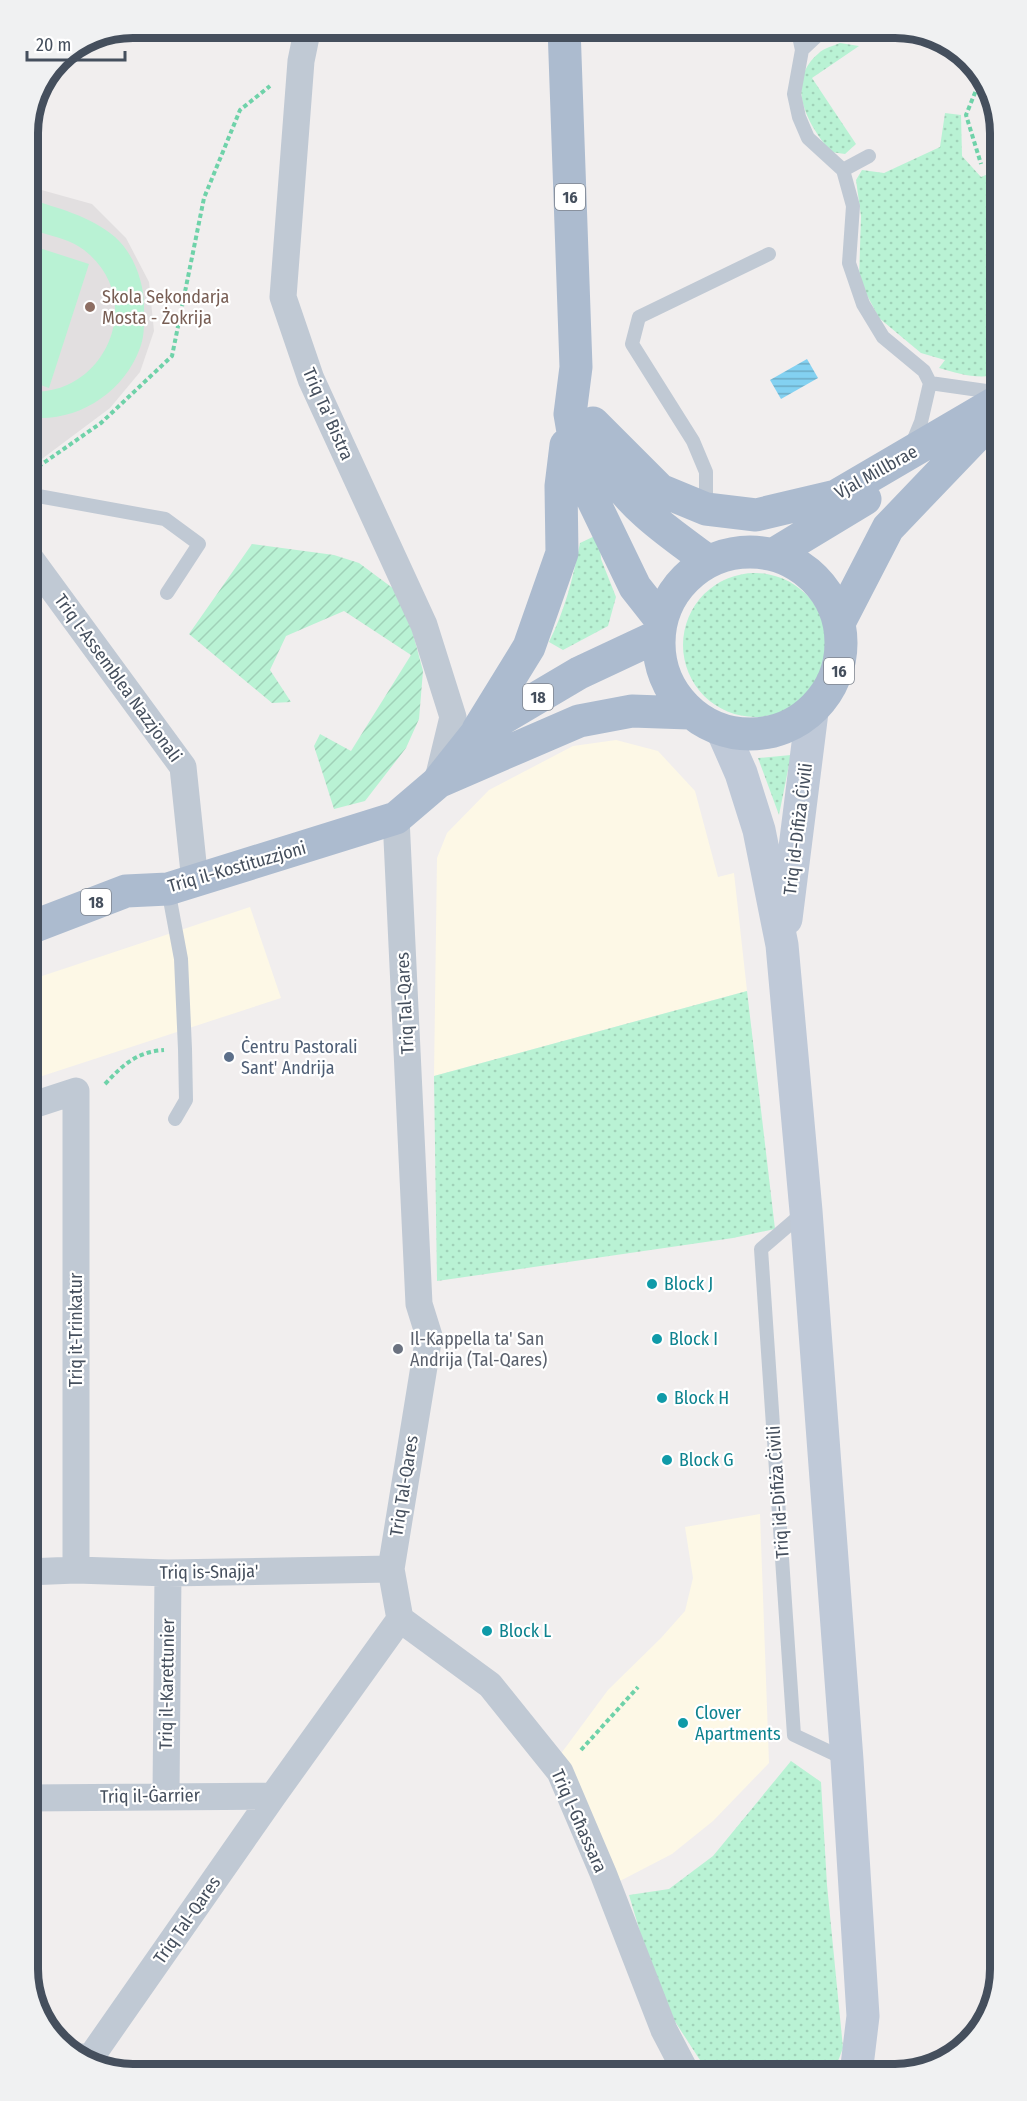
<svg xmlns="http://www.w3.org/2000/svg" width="1027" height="2101" font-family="'Fira Sans Condensed',sans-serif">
	<defs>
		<pattern id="grass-dots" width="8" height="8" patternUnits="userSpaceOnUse" patternTransform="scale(1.5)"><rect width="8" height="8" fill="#b9f2d4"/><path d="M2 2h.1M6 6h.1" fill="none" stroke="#a0d1b8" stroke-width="1.8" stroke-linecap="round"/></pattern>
		<pattern id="garden-furrows" width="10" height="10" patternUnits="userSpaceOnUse" patternTransform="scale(1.5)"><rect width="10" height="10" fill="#b9f2d4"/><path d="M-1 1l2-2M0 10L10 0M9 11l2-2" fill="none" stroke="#a0d1b8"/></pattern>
		<pattern id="water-rules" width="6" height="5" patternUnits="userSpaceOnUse" patternTransform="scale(1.5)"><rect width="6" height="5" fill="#83d1f1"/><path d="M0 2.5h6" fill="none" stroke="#6dacc6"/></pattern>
	</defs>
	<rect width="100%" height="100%" fill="#f1eeee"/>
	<path fill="#fdf8e6" d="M 616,740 L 658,751 L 695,791 L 718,877 L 734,873 L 747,991 L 434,1076 L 437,858 L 447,833 L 489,790 L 573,746 Z
		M 250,907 L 281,998 L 27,1081 L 27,981 Z
		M 760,1514 L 769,1763 L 713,1821 L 672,1854 L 618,1882 L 557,1759 L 608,1690 L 661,1638 L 685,1611 L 693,1578 L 685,1527 Z"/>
	<path fill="#e2dfe0" d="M 27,186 L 92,204 L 126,238 L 149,282 L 154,331 L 140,372 L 110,408 L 27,470 Z"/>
	<path fill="url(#grass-dots)" d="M 840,43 L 859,46 L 812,78 L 856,144 L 845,154 L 831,152 C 807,124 784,82 819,53 C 824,48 833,46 840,43 Z
		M 945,113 L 961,115 L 962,156 L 981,177 L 1000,169 L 1000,238 L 993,241 L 1000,254 L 1000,374 C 979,380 959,374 939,368 L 945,360 L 921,353 L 879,318 L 859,280 L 861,216 L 856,180 L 862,170 L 884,173 L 940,147 Z
		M 599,534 L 601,559 L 616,597 L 608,626 L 563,650 L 549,642 C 565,610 573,578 580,543 Z
		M683 645a72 72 0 1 1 144 0a72 72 0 1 1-144 0Z
		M 791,755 L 779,815 L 758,758 Z
		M 747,991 L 775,1229 L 733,1238 L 437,1281 L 434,1076 Z
		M 791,1761 L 821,1782 L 827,1885 L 843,2048 L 833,2074 L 709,2074 L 674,2020 L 643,1942 L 629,1895 L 669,1889 L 713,1856 Z"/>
	<path fill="url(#garden-furrows)" d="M 252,544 L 334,555 L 359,563 L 394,589 L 412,630 L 423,671 L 419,719 L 406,748 L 365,801 L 334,809 L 314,746 L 320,734 L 351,751 L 411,655 L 344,611 L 286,636 L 270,670 L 291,702 L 272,703 L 189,634 Z"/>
	<path fill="#b9f2d4" d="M 27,198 C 59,209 89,215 115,237 C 134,254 144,282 144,307 C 144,321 145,335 140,348 C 123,394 75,424 27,417 L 27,391 C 101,399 146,306 90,255 C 74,239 48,235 27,229 Z
		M 27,244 L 89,264 L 49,388 L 27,380 Z"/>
	<path fill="url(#water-rules)" d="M 807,359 L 818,378 L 781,399 L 770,380 Z"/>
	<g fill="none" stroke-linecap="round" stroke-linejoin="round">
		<path stroke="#6fd2a9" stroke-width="4" stroke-dasharray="4.5 3" stroke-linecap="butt" d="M 981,78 L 966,115 L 981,164
			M 32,471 L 101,423 L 172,356 L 204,198 L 240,110 L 270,86
			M 105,1084 C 123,1065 136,1052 164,1050
			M 581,1750 L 638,1687"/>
		<path stroke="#c0c9d4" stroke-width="14" d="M 797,27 L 802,50
			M 855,31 L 818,35 L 802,50 L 794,94 L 799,117 L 808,138 L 843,170 L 853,206 L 849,263 L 863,304 L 883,337 L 924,371 L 930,383 L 921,422 L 912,444
			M 843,170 L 869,156
			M 930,383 L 1000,393
			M 27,494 L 165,519 L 199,544 L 167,593
			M 706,509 L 706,472 L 693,441 L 632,344 L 639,317 L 769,254
			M 168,889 L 181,959 L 185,1049 L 186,1100 L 175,1119
			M 803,1213 L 761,1249 L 794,1735 L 845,1759"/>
		<path stroke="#c0c9d4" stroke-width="27" d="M 308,27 L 301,61 L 283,297 L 311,379 L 424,625 L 453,717 L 438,779
			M 27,554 L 183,767 L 195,882
			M 27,1107 L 76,1091 L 76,1570
			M 27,1572 L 76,1570 L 168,1573 L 391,1569
			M 400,1619 L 490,1685 L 560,1772 L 603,1873 L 664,2030 L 687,2074
			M 166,1795 L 168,1573
			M 27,1798 L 273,1796
			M 76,2057 L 91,2057 L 273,1796 L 400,1619 L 391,1569 L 429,1336 L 419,1304 L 396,818"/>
		<path stroke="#bfc9d8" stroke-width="33" d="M 723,732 L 741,773 L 759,830 L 782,945 L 806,1211 L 847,1760 L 863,2016 L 856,2074
			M 786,919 L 812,712"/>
		<path stroke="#acbbcf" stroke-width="33" d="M 564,27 L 576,367 L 570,414 L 580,473 L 635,587 L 661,620
			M 593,423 L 660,490 L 706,509 L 756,515 L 836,496 L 1000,400
			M 597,438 C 600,446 601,457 606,465 C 629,506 671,534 708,561
			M659 643a91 91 0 1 1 182 0a91 91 0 1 1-182 0Z
			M 774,554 L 865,499
			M 840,621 L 888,528 L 977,435
			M 478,730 L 529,647 L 562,553 L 561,486 L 566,445
			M 440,781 L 579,721 L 632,711 L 689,713
			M 27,929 L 126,891 L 168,889 L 396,818 L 437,783 L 476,734 L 579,673 L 658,636"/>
	</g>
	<circle fill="#8d6e63" stroke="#fff" stroke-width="2" cx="90" cy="307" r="6"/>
	<circle fill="#5c6f8a" stroke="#fff" stroke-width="2" cx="229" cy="1057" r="6"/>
	<g fill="#0f9aa8" stroke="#fff" stroke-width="2">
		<circle cx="652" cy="1284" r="6"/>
		<circle cx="657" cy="1339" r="6"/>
		<circle cx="662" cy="1398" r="6"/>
		<circle cx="667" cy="1460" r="6"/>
		<circle cx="487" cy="1631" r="6"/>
		<circle cx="683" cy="1723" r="6"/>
	</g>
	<circle fill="#6b7280" stroke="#fff" stroke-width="2" cx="398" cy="1349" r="6"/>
	<g text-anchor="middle" stroke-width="4.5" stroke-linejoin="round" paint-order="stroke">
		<g fill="#fff" stroke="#7d848e" stroke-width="1.5">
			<rect x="555" y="184" width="30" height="26" rx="4.5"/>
			<rect x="824" y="658" width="30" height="26" rx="4.5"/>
			<rect x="523" y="684" width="30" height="26" rx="4.5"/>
			<rect x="81" y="889" width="30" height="26" rx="4.5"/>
		</g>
		<g font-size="16" font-weight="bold" fill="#454f5d">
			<text x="570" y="203">16</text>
			<text x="839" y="677">16</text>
			<text x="538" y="703">18</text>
			<text x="96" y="908">18</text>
		</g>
		<g font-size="18" fill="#785e54" stroke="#fff" text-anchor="start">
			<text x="102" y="303">Skola Sekondarja<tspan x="102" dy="21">Mosta - Żokrija</tspan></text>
		</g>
		<g font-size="18" fill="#454f5d" stroke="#fff">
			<text transform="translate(328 414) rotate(66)" y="6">Triq Ta' Bistra</text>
			<text transform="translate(876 472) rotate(-29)" y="6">Vjal Millbrae</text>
			<text transform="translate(118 678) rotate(54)" y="6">Triq l-Assemblea Nazzjonali</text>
			<text transform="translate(798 829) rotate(-83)" y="6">Triq id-Difiża Ċivili</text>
			<text transform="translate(237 867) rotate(-16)" y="6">Triq il-Kostituzzjoni</text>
			<text transform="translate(405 1003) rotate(-93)" y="6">Triq Tal-Qares</text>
			<text transform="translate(76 1330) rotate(-90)" y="6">Triq it-Trinkatur</text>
			<text transform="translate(404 1486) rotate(-81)" y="6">Triq Tal-Qares</text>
			<text transform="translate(778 1492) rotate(-94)" y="6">Triq id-Difiża Ċivili</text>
			<text transform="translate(209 1572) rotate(-1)" y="6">Triq is-Snajja'</text>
			<text transform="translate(167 1684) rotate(-89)" y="6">Triq il-Karettunier</text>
			<text transform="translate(150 1796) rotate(-1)" y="6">Triq il-Ġarrier</text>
			<text transform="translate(579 1821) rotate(66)" y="6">Triq l-Għassara</text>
			<text transform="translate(187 1920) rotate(-55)" y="6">Triq Tal-Qares</text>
		</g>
		<g font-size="18" fill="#4e5e75" stroke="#fff" text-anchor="start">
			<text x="241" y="1053">Ċentru Pastorali<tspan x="241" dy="21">Sant' Andrija</tspan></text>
		</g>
		<g font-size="18" fill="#0d838f" stroke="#fff" text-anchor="start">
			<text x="664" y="1290">Block J</text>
			<text x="669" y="1345">Block I</text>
			<text x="674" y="1404">Block H</text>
			<text x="679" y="1466">Block G</text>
			<text x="499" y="1637">Block L</text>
			<text x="695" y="1719">Clover<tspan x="695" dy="21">Apartments</tspan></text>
		</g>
		<g font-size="18" fill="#5b616d" stroke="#fff" text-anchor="start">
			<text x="410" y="1345">Il-Kappella ta' San<tspan x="410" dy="21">Andrija (Tal-Qares)</tspan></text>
		</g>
	</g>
	<path d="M0 0H1027V2101H0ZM133 38H895A95 95 0 0 1 990 133V1969A95 95 0 0 1 895 2064H133A95 95 0 0 1 38 1969V133A95 95 0 0 1 133 38Z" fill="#f0f1f2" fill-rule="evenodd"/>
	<path fill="none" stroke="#454f5d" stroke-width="8" d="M133 38H895A95 95 0 0 1 990 133V1969A95 95 0 0 1 895 2064H133A95 95 0 0 1 38 1969V133A95 95 0 0 1 133 38Z"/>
	<path d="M27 51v9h98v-9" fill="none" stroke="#454f5d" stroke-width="3"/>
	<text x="36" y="51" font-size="18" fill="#454f5d" stroke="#ffffff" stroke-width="4.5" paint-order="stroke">20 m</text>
</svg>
